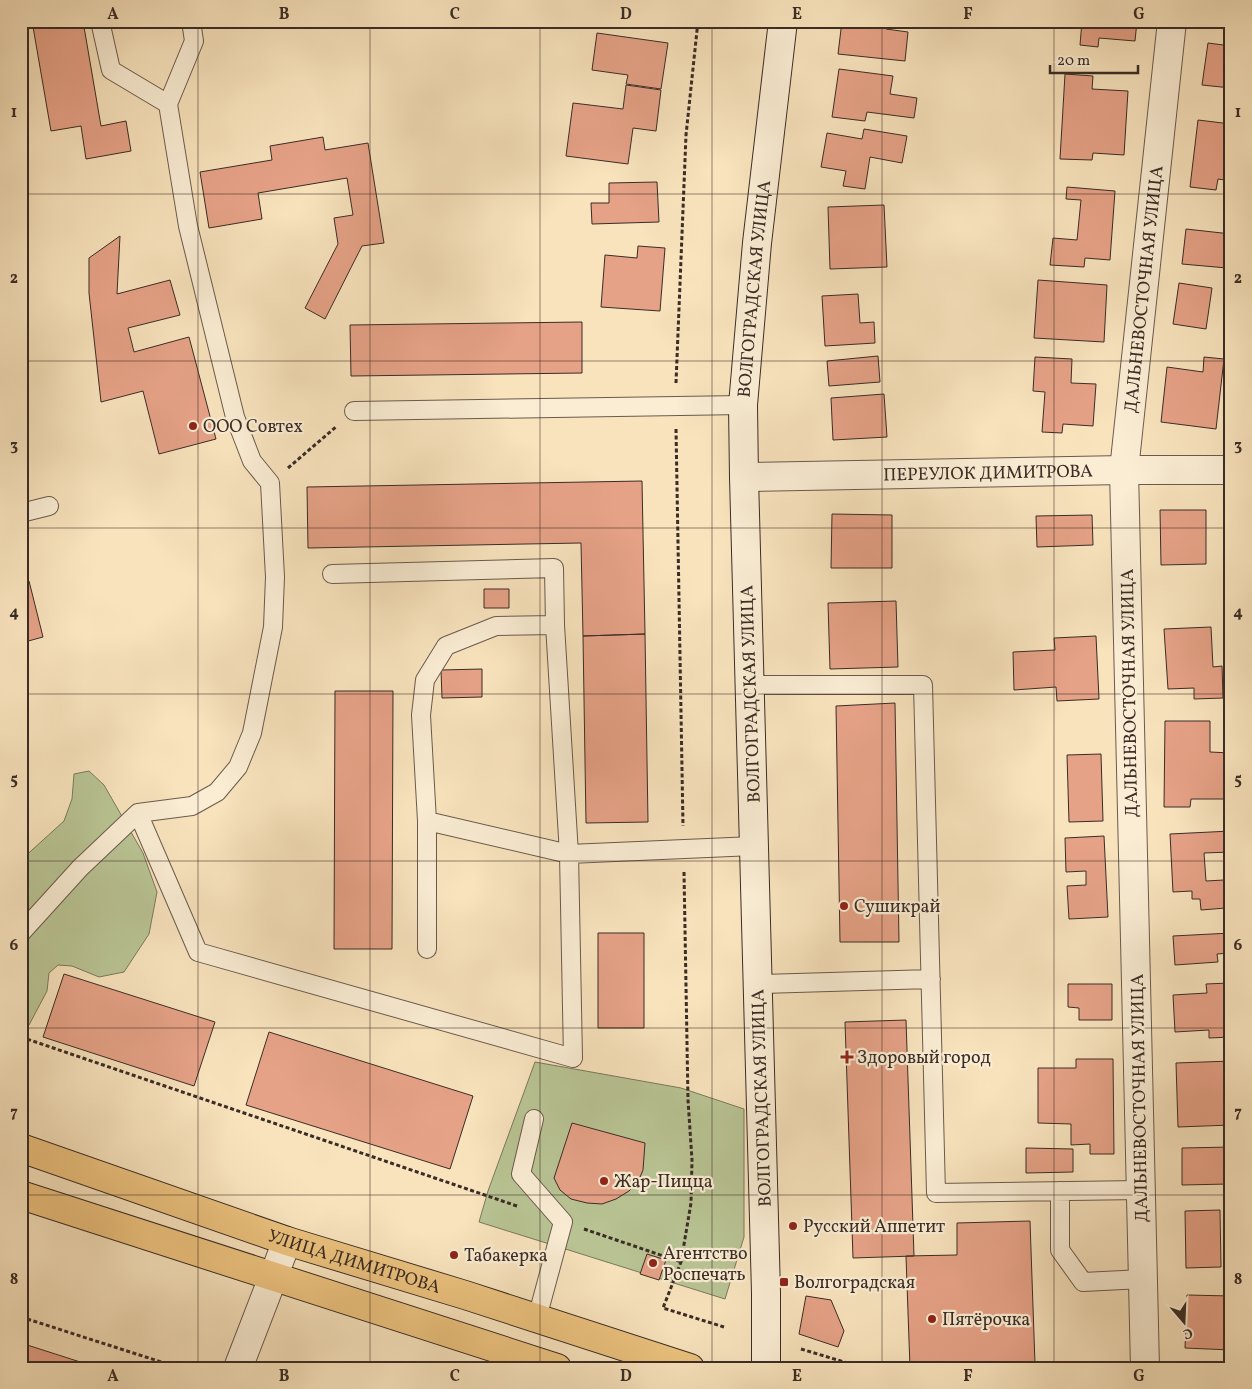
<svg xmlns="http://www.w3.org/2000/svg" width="1252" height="1389" font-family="Vollkorn,serif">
	<rect width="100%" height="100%" fill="#f8e3bd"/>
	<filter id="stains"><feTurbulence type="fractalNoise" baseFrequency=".004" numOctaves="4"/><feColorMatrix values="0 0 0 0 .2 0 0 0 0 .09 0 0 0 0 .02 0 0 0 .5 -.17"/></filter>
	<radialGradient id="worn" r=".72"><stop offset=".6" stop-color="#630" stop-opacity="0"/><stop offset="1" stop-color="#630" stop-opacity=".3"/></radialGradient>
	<path fill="#b9c494" stroke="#7a785d" d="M 89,771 L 104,785 L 143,853 L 157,892 L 149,934 L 124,972 L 99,977 L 72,966 L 58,965 L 49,973 L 47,991 L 29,1025 L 21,1027 L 21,860 L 64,821 L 72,799 L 74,774 Z
		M 535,1062 L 681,1088 L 744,1109 L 744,1237 L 725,1299 L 479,1222 L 488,1191 Z"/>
	<path fill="#e6a287" stroke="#3a2c26" d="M 32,21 L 83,21 L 101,126 L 126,121 L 131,151 L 86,159 L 81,126 L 51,131 Z
		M 842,21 L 886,21 L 886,29 L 908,32 L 905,61 L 838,54 Z
		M 1082,21 L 1137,21 L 1135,41 L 1099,38 L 1098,47 L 1080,45 Z
		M 597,33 L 668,43 L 661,89 L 626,84 L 628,75 L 592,70 Z
		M 1208,43 L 1231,46 L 1231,88 L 1202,85 Z
		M 839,69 L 893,76 L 890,94 L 917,98 L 914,118 L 867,112 L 865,121 L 832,117 Z
		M 1065,74 L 1093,76 L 1092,89 L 1128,91 L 1124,155 L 1093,153 L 1092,160 L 1060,159 Z
		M 626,85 L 661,90 L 656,131 L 633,128 L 628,164 L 566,156 L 573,103 L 623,109 Z
		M 1198,120 L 1231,124 L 1231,181 L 1218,179 L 1216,190 L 1190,187 Z
		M 864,129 L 907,136 L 902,163 L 870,157 L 865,189 L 843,186 L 846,171 L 821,167 L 827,133 L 862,139 Z
		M 323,137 L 325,150 L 368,143 L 384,243 L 362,246 L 325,319 L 305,308 L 338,244 L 334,218 L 353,215 L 347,178 L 258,193 L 262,219 L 209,228 L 200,172 L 272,160 L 270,146 Z
		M 657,182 L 659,222 L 592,224 L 591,203 L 609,203 L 609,183 Z
		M 1067,187 L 1115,191 L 1110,260 L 1085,258 L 1084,267 L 1050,265 L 1053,238 L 1077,240 L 1081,200 L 1066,199 Z
		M 884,205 L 887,267 L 830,269 L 828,207 Z
		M 1186,229 L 1231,234 L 1227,268 L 1182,264 Z
		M 120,236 L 117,294 L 170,280 L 180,315 L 128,328 L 134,352 L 189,337 L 216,439 L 159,454 L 143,391 L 101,402 L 89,293 L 89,258 Z
		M 638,246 L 665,248 L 660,311 L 601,307 L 605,255 L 637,258 Z
		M 1038,280 L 1107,285 L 1104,342 L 1034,338 Z
		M 1179,283 L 1212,288 L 1206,329 L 1173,324 Z
		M 858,294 L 860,323 L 874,322 L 875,343 L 825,346 L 822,296 Z
		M 582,322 L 582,373 L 351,376 L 350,325 Z
		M 878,356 L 880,382 L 829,386 L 827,361 Z
		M 1035,357 L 1072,359 L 1071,383 L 1096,384 L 1093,426 L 1063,424 L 1062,433 L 1042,432 L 1045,392 L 1033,391 Z
		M 1204,357 L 1224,359 L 1216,429 L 1161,422 L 1167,367 L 1203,372 Z
		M 884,394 L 887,437 L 833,440 L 831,398 Z
		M 642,481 L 645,634 L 583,636 L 581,543 L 308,548 L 307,487 Z
		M 1160,510 L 1206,510 L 1206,564 L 1161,565 Z
		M 832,514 L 892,515 L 892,568 L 831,568 Z
		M 1092,515 L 1093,545 L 1037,547 L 1036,516 Z
		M 29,581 L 43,637 L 21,643 L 21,583 Z
		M 484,589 L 509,589 L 509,608 L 484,608 Z
		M 896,601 L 898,667 L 830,669 L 828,603 Z
		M 1211,627 L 1213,667 L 1222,666 L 1223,698 L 1194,699 L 1194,688 L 1168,689 L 1164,629 Z
		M 645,634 L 648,822 L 586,823 L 583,636 Z
		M 1096,636 L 1099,699 L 1057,701 L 1056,687 L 1014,690 L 1013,652 L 1055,650 L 1054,638 Z
		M 482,669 L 482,697 L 442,698 L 441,670 Z
		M 335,691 L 393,691 L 392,949 L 334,949 Z
		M 895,703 L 899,942 L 840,942 L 836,706 Z
		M 1165,721 L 1210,721 L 1210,752 L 1231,753 L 1231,799 L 1191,799 L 1190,807 L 1164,807 Z
		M 1101,754 L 1103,821 L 1069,822 L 1067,755 Z
		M 1231,831 L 1231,852 L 1204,853 L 1206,881 L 1224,880 L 1226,908 L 1201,910 L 1200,899 L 1192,899 L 1192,891 L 1173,892 L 1170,834 Z
		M 1104,836 L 1108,917 L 1069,919 L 1067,886 L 1086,885 L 1086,871 L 1066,872 L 1065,838 Z
		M 598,933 L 644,933 L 644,1028 L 598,1028 Z
		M 1231,933 L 1231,953 L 1217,954 L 1218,962 L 1175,965 L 1173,936 Z
		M 64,974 L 215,1022 L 194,1086 L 43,1037 Z
		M 1229,983 L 1231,1037 L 1209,1038 L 1209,1030 L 1175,1032 L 1173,995 L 1207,993 L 1206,984 Z
		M 1068,984 L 1112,984 L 1112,1020 L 1079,1020 L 1079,1008 L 1068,1007 Z
		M 906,1020 L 914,1256 L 853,1258 L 845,1022 Z
		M 269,1032 L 473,1096 L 450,1169 L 246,1105 Z
		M 1076,1059 L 1113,1059 L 1114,1154 L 1090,1154 L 1090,1144 L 1071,1145 L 1071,1124 L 1038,1123 L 1038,1068 L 1076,1068 Z
		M 1231,1061 L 1231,1125 L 1178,1127 L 1176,1063 Z
		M 572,1123 L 645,1143 L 643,1170 L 638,1182 L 629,1191 L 616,1199 L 602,1204 L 587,1203 L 571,1199 L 560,1190 L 554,1178 Z
		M 1231,1147 L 1231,1164 L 1228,1164 L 1229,1184 L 1182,1185 L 1182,1148 Z
		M 1026,1148 L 1073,1149 L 1073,1172 L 1026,1173 Z
		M 1220,1210 L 1221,1267 L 1186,1268 L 1185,1211 Z
		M 1030,1221 L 1035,1364 L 1047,1368 L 910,1368 L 906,1256 L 957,1255 L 957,1223 Z
		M 647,1254 L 666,1260 L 659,1280 L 640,1274 Z
		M 1187,1295 L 1231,1296 L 1231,1350 L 1185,1348 Z
		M 806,1296 L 831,1300 L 844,1331 L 838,1347 L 799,1334 Z
		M 21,1343 L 99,1368 L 21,1368 Z
		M 1194,1366 L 1231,1366 L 1231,1368 L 1194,1368 Z"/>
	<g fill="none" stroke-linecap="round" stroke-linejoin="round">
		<g stroke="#6a5a4c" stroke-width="20">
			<path id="service" d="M 100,21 L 111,70 L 168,104
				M 354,411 L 743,405
				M 21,513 L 49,506
				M 750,685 L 923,685 L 936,1193 L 1141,1190
				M 138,813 L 198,952 L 573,1058 L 569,854 L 555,625 L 554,568 L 332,574
				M 427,821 L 569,854 L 754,846
				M 21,933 L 80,868 L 138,813 L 192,806 L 217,792 L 238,767 L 252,733 L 273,627 L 275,577 L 270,483 L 252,461 L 235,417 L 188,226 L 168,104 L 194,41 L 191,21
				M 427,949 L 427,821 L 421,715 L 425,680 L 446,646 L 496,626 L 555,625
				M 758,984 L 931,979
				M 534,1119 L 521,1174 L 563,1222 L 537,1318
				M 1060,1191 L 1060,1250 L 1083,1282 L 1143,1279"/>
		</g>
		<g stroke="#6a5a4c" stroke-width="30">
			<g id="minor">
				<path id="s1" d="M 744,477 L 1124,470 L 1231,470"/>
				<path d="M 238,1368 L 287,1241"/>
				<path id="s2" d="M 1145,1368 L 1124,470 L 1172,21"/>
			</g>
		</g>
		<g stroke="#3a2c26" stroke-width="30">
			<g id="secondary">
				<path id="s3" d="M 766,1368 L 766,1293 L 744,477 L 743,405 L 757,243 L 783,21"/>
			</g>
		</g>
		<g stroke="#3a2c26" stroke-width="30">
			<g id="primary">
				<path id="s4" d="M 21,1148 L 287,1241 L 465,1295 L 690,1368"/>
				<path d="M 21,1195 L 557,1368"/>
			</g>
		</g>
		<path stroke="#3a2c26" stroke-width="3" stroke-dasharray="4 2.5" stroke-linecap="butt" d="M 676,383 L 686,135 L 698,21
			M 676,429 L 683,826
			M 288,468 L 337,426
			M 684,872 L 688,1100 L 692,1160 L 691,1203 L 681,1262 L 663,1308 L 724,1327
			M 21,1037 L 517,1206
			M 584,1229 L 681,1262
			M 21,1317 L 180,1368
			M 801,1349 L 864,1368"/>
		<use href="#service" stroke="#faedd4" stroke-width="18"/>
		<use href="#minor" stroke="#faedd4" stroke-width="28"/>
		<use href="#secondary" stroke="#faedd4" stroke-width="28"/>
		<use href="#primary" stroke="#ecc27e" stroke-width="28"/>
	</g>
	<path fill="none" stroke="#3a2c26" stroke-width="1" stroke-opacity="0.55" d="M 198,21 L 198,1368M 370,21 L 370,1368M 540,21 L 540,1368M 712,21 L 712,1368M 882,21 L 882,1368M 1054,21 L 1054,1368M 21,194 L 1231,194M 21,361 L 1231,361M 21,528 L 1231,528M 21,694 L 1231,694M 21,861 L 1231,861M 21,1028 L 1231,1028M 21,1195 L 1231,1195"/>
	<g fill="#8f2418" stroke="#faedd4" stroke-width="2">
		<circle cx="193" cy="426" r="5"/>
		<circle cx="844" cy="906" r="5"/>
		<path d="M844.5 1049.5h5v5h5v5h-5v5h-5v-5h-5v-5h5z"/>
		<circle cx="604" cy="1181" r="5"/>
		<circle cx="793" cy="1226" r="5"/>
		<circle cx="454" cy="1255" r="5"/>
		<circle cx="653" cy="1263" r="5"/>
		<rect x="779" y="1277" width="10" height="10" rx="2.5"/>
		<circle cx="932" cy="1319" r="5"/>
	</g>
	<g text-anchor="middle" stroke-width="4.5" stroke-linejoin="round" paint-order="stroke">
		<g font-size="18" fill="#3a2c26" stroke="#faedd4">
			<text dy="6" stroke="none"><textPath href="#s3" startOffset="1080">ВОЛГОГРАДСКАЯ УЛИЦА</textPath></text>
			<text dy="6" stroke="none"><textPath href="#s2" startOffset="1080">ДАЛЬНЕВОСТОЧНАЯ УЛИЦА</textPath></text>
			<text dy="6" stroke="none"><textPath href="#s1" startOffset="244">ПЕРЕУЛОК ДИМИТРОВА</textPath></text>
			<text transform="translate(1129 693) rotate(-91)" y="6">ДАЛЬНЕВОСТОЧНАЯ УЛИЦА</text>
			<text transform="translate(750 694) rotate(-92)" y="6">ВОЛГОГРАДСКАЯ УЛИЦА</text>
			<text transform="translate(761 1098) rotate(-92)" y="6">ВОЛГОГРАДСКАЯ УЛИЦА</text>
			<text transform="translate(1139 1098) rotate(-91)" y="6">ДАЛЬНЕВОСТОЧНАЯ УЛИЦА</text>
			<text dy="6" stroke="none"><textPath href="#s4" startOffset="352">УЛИЦА ДИМИТРОВА</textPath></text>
		</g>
		<g font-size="18" fill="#3a2c26" stroke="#faedd4" text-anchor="start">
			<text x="203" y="432">ООО Совтех</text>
			<text x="854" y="912">Сушикрай</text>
			<text x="857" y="1063">Здоровый город</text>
			<text x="614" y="1187">Жар-Пицца</text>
			<text x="803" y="1232">Русский Аппетит</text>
			<text x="663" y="1259">Агентство<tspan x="663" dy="21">Роспечать</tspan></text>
			<text x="464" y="1261">Табакерка</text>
			<text x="794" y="1288">Волгоградская</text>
			<text x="942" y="1325">Пятёрочка</text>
		</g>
	</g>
	<rect width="1252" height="1389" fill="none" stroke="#f8e3bd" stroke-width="55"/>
	<g transform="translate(1184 1322) rotate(161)" stroke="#faedd4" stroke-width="4" paint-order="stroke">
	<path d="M0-4L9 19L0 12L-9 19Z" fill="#3a2c26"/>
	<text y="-8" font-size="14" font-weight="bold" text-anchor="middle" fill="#3a2c26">С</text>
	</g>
	<path d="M1050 65v8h88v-8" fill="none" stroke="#3a2c26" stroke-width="2.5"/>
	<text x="1057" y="65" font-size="15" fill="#3a2c26" stroke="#faedd4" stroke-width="4" paint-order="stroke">20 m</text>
	<rect x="28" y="28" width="1196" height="1334" fill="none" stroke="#3a2c26" stroke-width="2"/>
	<g font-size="16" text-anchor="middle" font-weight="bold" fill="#3a2c26">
		<text x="113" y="19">A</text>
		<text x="284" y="19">B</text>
		<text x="455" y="19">C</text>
		<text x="626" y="19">D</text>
		<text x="797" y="19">E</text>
		<text x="968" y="19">F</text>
		<text x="1139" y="19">G</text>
		<text x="14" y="117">1</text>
		<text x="1238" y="117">1</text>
		<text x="14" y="283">2</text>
		<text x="1238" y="283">2</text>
		<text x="14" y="450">3</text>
		<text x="1238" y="450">3</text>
		<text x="14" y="617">4</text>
		<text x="1238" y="617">4</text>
		<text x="14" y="784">5</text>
		<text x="1238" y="784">5</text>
		<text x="14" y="950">6</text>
		<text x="1238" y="950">6</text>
		<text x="14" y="1117">7</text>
		<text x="1238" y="1117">7</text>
		<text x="14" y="1284">8</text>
		<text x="1238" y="1284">8</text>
		<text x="113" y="1381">A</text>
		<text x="284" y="1381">B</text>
		<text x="455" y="1381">C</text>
		<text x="626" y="1381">D</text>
		<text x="797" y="1381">E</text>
		<text x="968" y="1381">F</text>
		<text x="1139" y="1381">G</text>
	</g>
	<rect width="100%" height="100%" filter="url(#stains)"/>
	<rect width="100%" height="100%" fill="url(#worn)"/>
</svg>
